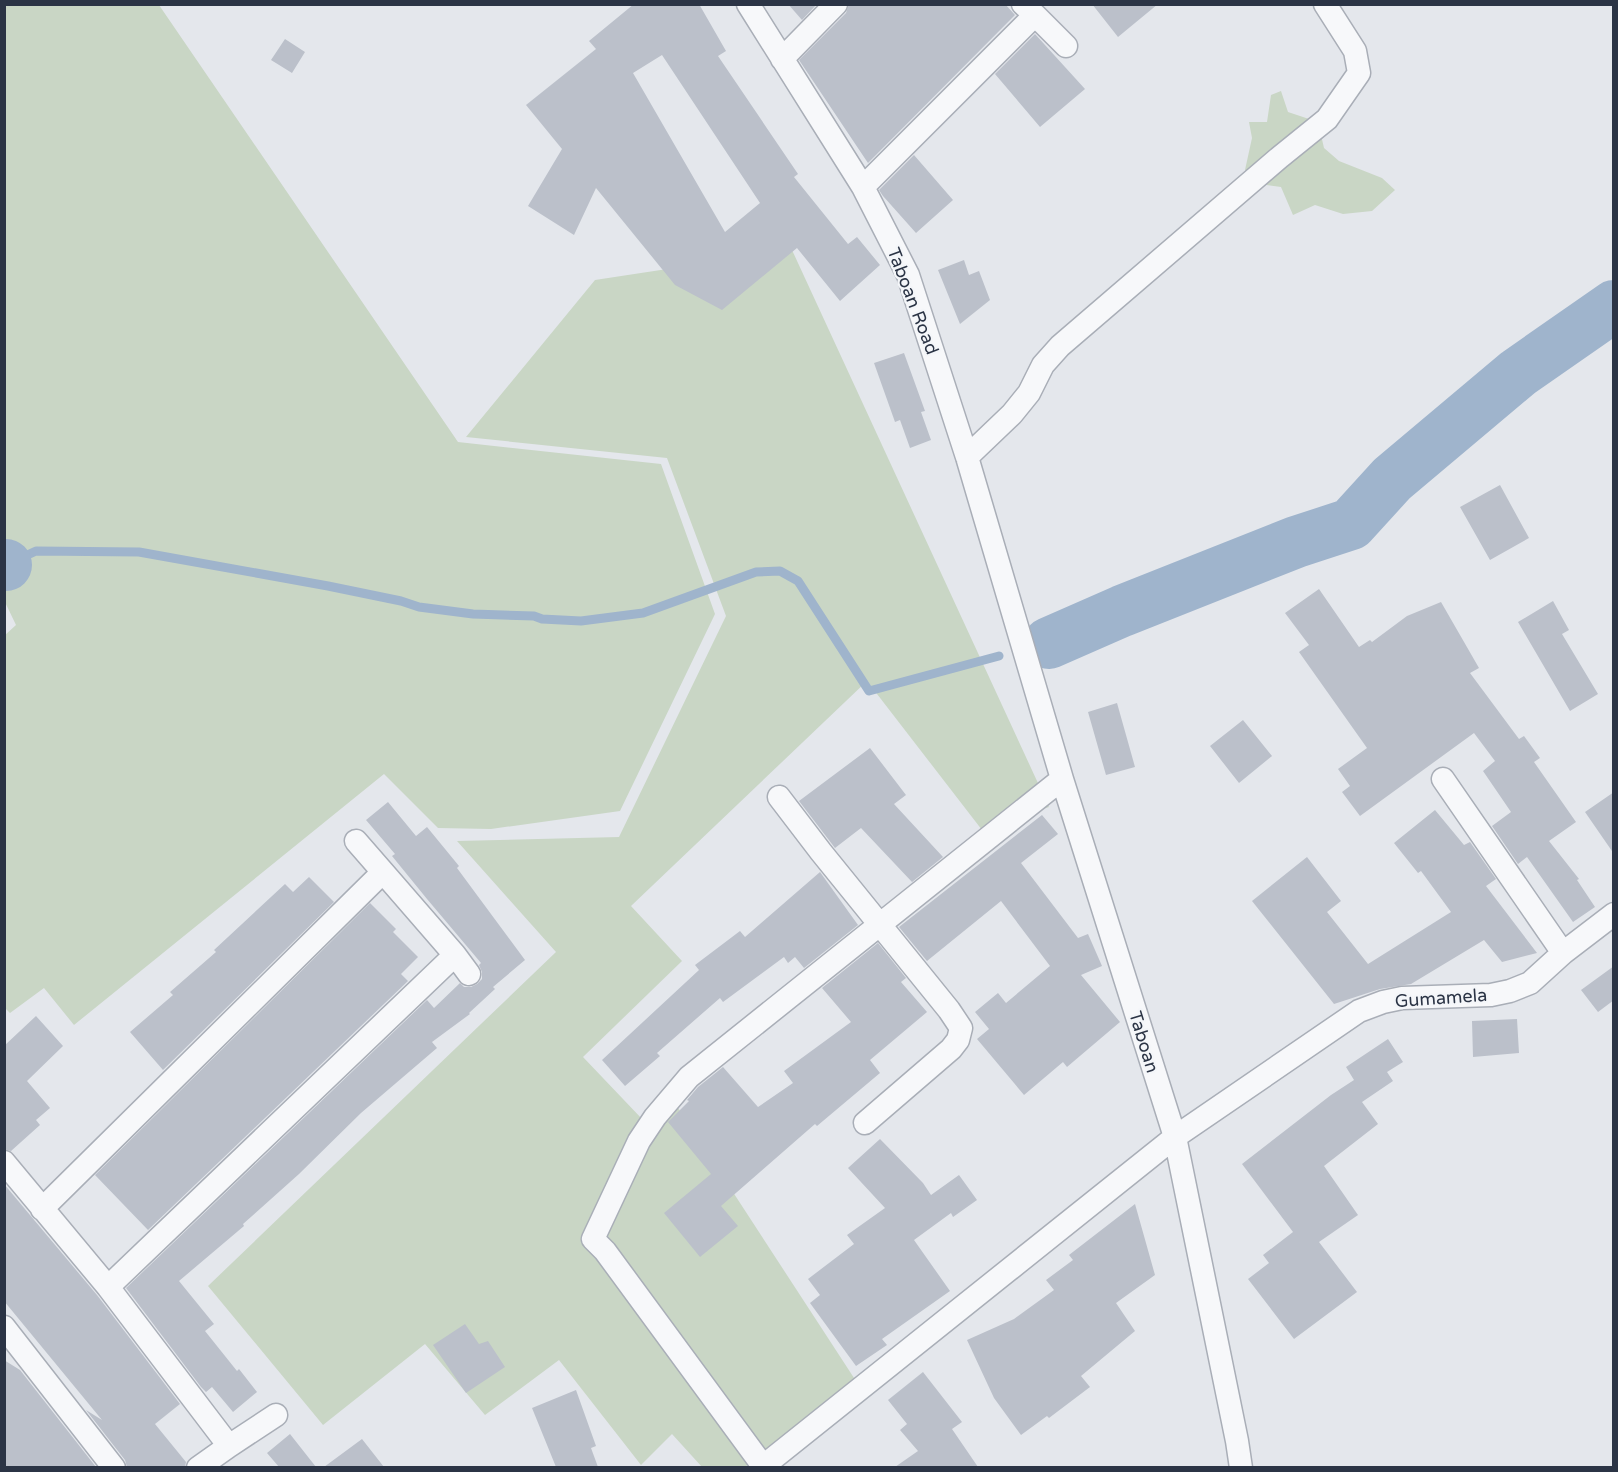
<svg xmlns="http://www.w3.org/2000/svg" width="1618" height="1472" font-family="'Varela Round',sans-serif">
	<rect width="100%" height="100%" fill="#e4e7ec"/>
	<path fill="#c9d6c5" d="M 4,5 L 159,5 L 458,442 L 661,464 L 715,614 L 620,811 L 491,829 L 438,828 L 384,774 L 74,1025 L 44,988 L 10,1013 L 5,1008 L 4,636 L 16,625 L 4,600 Z
		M 1281,91 L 1288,112 L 1318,122 L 1324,148 L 1339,161 L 1382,178 L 1395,190 L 1372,211 L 1343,214 L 1315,205 L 1293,215 L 1281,187 L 1259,184 L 1245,170 L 1252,138 L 1249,122 L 1267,122 L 1271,95 Z
		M 792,250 L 1049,807 L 982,830 L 867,681 L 631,906 L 682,961 L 583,1057 L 643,1120 L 669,1094 L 856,1381 L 745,1467 L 702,1467 L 672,1434 L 641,1465 L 559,1360 L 485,1415 L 425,1344 L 323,1425 L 208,1286 L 556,952 L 457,841 L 619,837 L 726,616 L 667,458 L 466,437 L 595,280 Z"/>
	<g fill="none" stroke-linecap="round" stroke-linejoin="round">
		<path stroke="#9fb4cc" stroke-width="9" d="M 4,568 L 6,565 L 36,551 L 139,552 L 328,586 L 401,601 L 419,607 L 473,614 L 534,616 L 542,619 L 581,621 L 643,613 L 756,572 L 780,571 L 798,581 L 869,691 L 999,656"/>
		<path stroke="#9fb4cc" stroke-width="52" d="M 4,565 L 6,565
			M 1049,643 L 1122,611 L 1296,542 L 1351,524 L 1392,479 L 1518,373 L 1614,306"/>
	</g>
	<path fill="#bbc0ca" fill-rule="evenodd" d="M 634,4 L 699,4 L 726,51 L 718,56 L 798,174 L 794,177 L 848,244 L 857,237 L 880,265 L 840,301 L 797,248 L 722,310 L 675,285 L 596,188 L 574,235 L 528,206 L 562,149 L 526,105 L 596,49 L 589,41 ZM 662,55 L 760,203 L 725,232 L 633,73 Z
		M 788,4 L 817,4 L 802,20 Z
		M 849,4 L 1005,4 L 1015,15 L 868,163 L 799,60 L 846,13 Z
		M 1092,4 L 1158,4 L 1118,37 Z
		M 1035,34 L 1085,89 L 1040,127 L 995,74 Z
		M 285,39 L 305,52 L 292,73 L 271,60 Z
		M 914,155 L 953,200 L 916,233 L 883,196 L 879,190 Z
		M 964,260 L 969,275 L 979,271 L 990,300 L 960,324 L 938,270 Z
		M 904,353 L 925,411 L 921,412 L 931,440 L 910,448 L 900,420 L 895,422 L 874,363 Z
		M 1500,485 L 1529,538 L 1490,560 L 1460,507 Z
		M 1319,589 L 1359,647 L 1370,640 L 1372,642 L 1407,616 L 1441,602 L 1479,668 L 1470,673 L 1519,739 L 1524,736 L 1540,758 L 1534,762 L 1576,822 L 1549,841 L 1579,879 L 1577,880 L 1595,907 L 1573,922 L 1527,857 L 1518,864 L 1492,826 L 1511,812 L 1483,771 L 1495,761 L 1474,733 L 1360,816 L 1342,792 L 1350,786 L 1338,769 L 1367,748 L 1299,652 L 1309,645 L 1285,613 Z
		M 1553,601 L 1569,630 L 1562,634 L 1598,694 L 1570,711 L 1518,622 Z
		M 1117,703 L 1135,767 L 1106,775 L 1088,712 Z
		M 1243,720 L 1272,756 L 1239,783 L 1210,746 Z
		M 870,748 L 906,795 L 894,804 L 943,857 L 912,882 L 861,828 L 835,848 L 799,801 Z
		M 1614,792 L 1614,854 L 1585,812 Z
		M 388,802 L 416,836 L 427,827 L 459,866 L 457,868 L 525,960 L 493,987 L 495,989 L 469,1013 L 470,1014 L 432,1042 L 437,1048 L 361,1113 L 299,1174 L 243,1224 L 244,1226 L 179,1281 L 214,1324 L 205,1331 L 237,1371 L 239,1369 L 257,1392 L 233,1412 L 212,1387 L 206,1392 L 201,1387 L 126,1288 L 427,1000 L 434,1008 L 460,983 L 464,987 L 471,987 L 477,984 L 482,979 L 482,972 L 479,965 L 481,963 L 427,899 L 392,856 L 395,854 L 366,820 Z
		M 1435,810 L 1464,845 L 1470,842 L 1496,879 L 1486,886 L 1537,953 L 1502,962 L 1484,940 L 1411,984 L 1380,989 L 1334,1004 L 1252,901 L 1307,857 L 1341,901 L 1327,912 L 1368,964 L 1451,912 L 1421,871 L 1418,873 L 1394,843 Z
		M 1042,815 L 1058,834 L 1021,863 L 1078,938 L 1088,934 L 1102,966 L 1081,975 L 1120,1022 L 1067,1067 L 1063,1062 L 1024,1095 L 977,1039 L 989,1029 L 975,1012 L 998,993 L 1006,1003 L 1050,966 L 1001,901 L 927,961 L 899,927 Z
		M 820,872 L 858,925 L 804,968 L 795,957 L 788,963 L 784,957 L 723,1002 L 720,998 L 657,1053 L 660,1056 L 625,1086 L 602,1060 L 699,970 L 695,965 L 740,931 L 745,937 Z
		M 309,877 L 334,902 L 163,1070 L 130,1032 L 173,995 L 170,992 L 216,952 L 214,950 L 285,884 L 293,892 Z
		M 370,903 L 396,929 L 393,932 L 418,957 L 401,974 L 408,981 L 148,1230 L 95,1175 Z
		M 878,943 L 906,978 L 901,982 L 927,1012 L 870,1060 L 880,1073 L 817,1126 L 815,1124 L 721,1206 L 738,1226 L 700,1257 L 664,1213 L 711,1174 L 668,1122 L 689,1101 L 687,1100 L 698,1087 L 723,1067 L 758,1107 L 793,1083 L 784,1071 L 851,1022 L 822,988 Z
		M 1614,966 L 1614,1000 L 1598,1012 L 1581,990 Z
		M 36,1016 L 63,1046 L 27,1081 L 50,1108 L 36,1120 L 40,1125 L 11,1151 L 4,1149 L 4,1046 Z
		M 1517,1019 L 1519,1053 L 1473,1057 L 1472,1021 Z
		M 1388,1039 L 1403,1062 L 1387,1072 L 1393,1081 L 1362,1102 L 1378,1124 L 1324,1166 L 1358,1215 L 1319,1242 L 1357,1292 L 1294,1339 L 1248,1279 L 1269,1263 L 1263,1255 L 1293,1232 L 1242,1164 L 1331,1095 L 1354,1080 L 1346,1067 Z
		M 880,1139 L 923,1183 L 931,1195 L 959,1175 L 977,1200 L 953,1217 L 951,1213 L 914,1240 L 950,1291 L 882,1339 L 887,1345 L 856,1366 L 810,1303 L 820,1295 L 808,1279 L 854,1244 L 847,1235 L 885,1208 L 848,1168 Z
		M 4,1184 L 97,1295 L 180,1404 L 155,1424 L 186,1462 L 185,1467 L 127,1467 L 125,1460 L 86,1410 L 102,1420 L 4,1301 Z
		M 1135,1204 L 1155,1275 L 1116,1303 L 1135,1331 L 1081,1376 L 1090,1387 L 1049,1418 L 1047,1416 L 1021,1435 L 994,1398 L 967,1340 L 1014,1319 L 1054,1290 L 1046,1280 L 1073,1260 L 1069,1255 Z
		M 465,1324 L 479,1344 L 488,1341 L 505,1367 L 466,1393 L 433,1345 Z
		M 4,1360 L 20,1370 L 96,1467 L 4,1467 Z
		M 923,1372 L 962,1422 L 952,1429 L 978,1467 L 895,1467 L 918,1451 L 900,1430 L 907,1424 L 888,1400 Z
		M 576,1390 L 596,1446 L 591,1448 L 598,1467 L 556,1467 L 532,1408 Z
		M 290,1434 L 316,1467 L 279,1467 L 267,1453 Z
		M 362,1439 L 384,1467 L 324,1467 Z"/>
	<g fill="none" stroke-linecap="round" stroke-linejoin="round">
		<g stroke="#a9aeb7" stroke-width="25">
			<path id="street" d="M 748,4 L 863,187 L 908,275 L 967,457 L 1062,779 L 1175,1137 L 1237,1441 L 1241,1468
				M 1035,15 L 1066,46
				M 782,59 L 836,4
				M 863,187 L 1035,15 L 1023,4
				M 967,457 L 1012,414 L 1029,393 L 1043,365 L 1060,346 L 1280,157 L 1327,119 L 1359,73 L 1355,51 L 1325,4
				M 1443,779 L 1563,953
				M 779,797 L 821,852 L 949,1010 L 961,1028 L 958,1040 L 951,1049 L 865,1123
				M 356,841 L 383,872
				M 455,955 L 469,974
				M 4,1162 L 108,1287 L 229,1446 L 198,1468
				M 42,1209 L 383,872 L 455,955 L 108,1287
				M 4,1327 L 114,1468
				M 229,1446 L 276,1415
				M 763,1466 L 605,1251 L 593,1239 L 639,1141 L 655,1117 L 689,1077 L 1062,779
				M 761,1468 L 1175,1137 L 1359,1011 L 1383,1002 L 1402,998 L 1491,995 L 1510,991 L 1530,983 L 1563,953 L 1614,914"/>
		</g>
		<use href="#street" stroke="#f7f8fa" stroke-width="22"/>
	</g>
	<g text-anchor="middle" stroke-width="4.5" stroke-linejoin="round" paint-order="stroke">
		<g font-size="18" fill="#2b3445" stroke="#f4f6f9">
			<text transform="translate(913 301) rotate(69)" y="6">Taboan Road</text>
			<text transform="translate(1441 998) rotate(-4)" y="6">Gumamela</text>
			<text transform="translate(1144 1042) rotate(73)" y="6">Taboan</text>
		</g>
	</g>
	<rect width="1618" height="1472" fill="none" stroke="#2b3445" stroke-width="12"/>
</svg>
